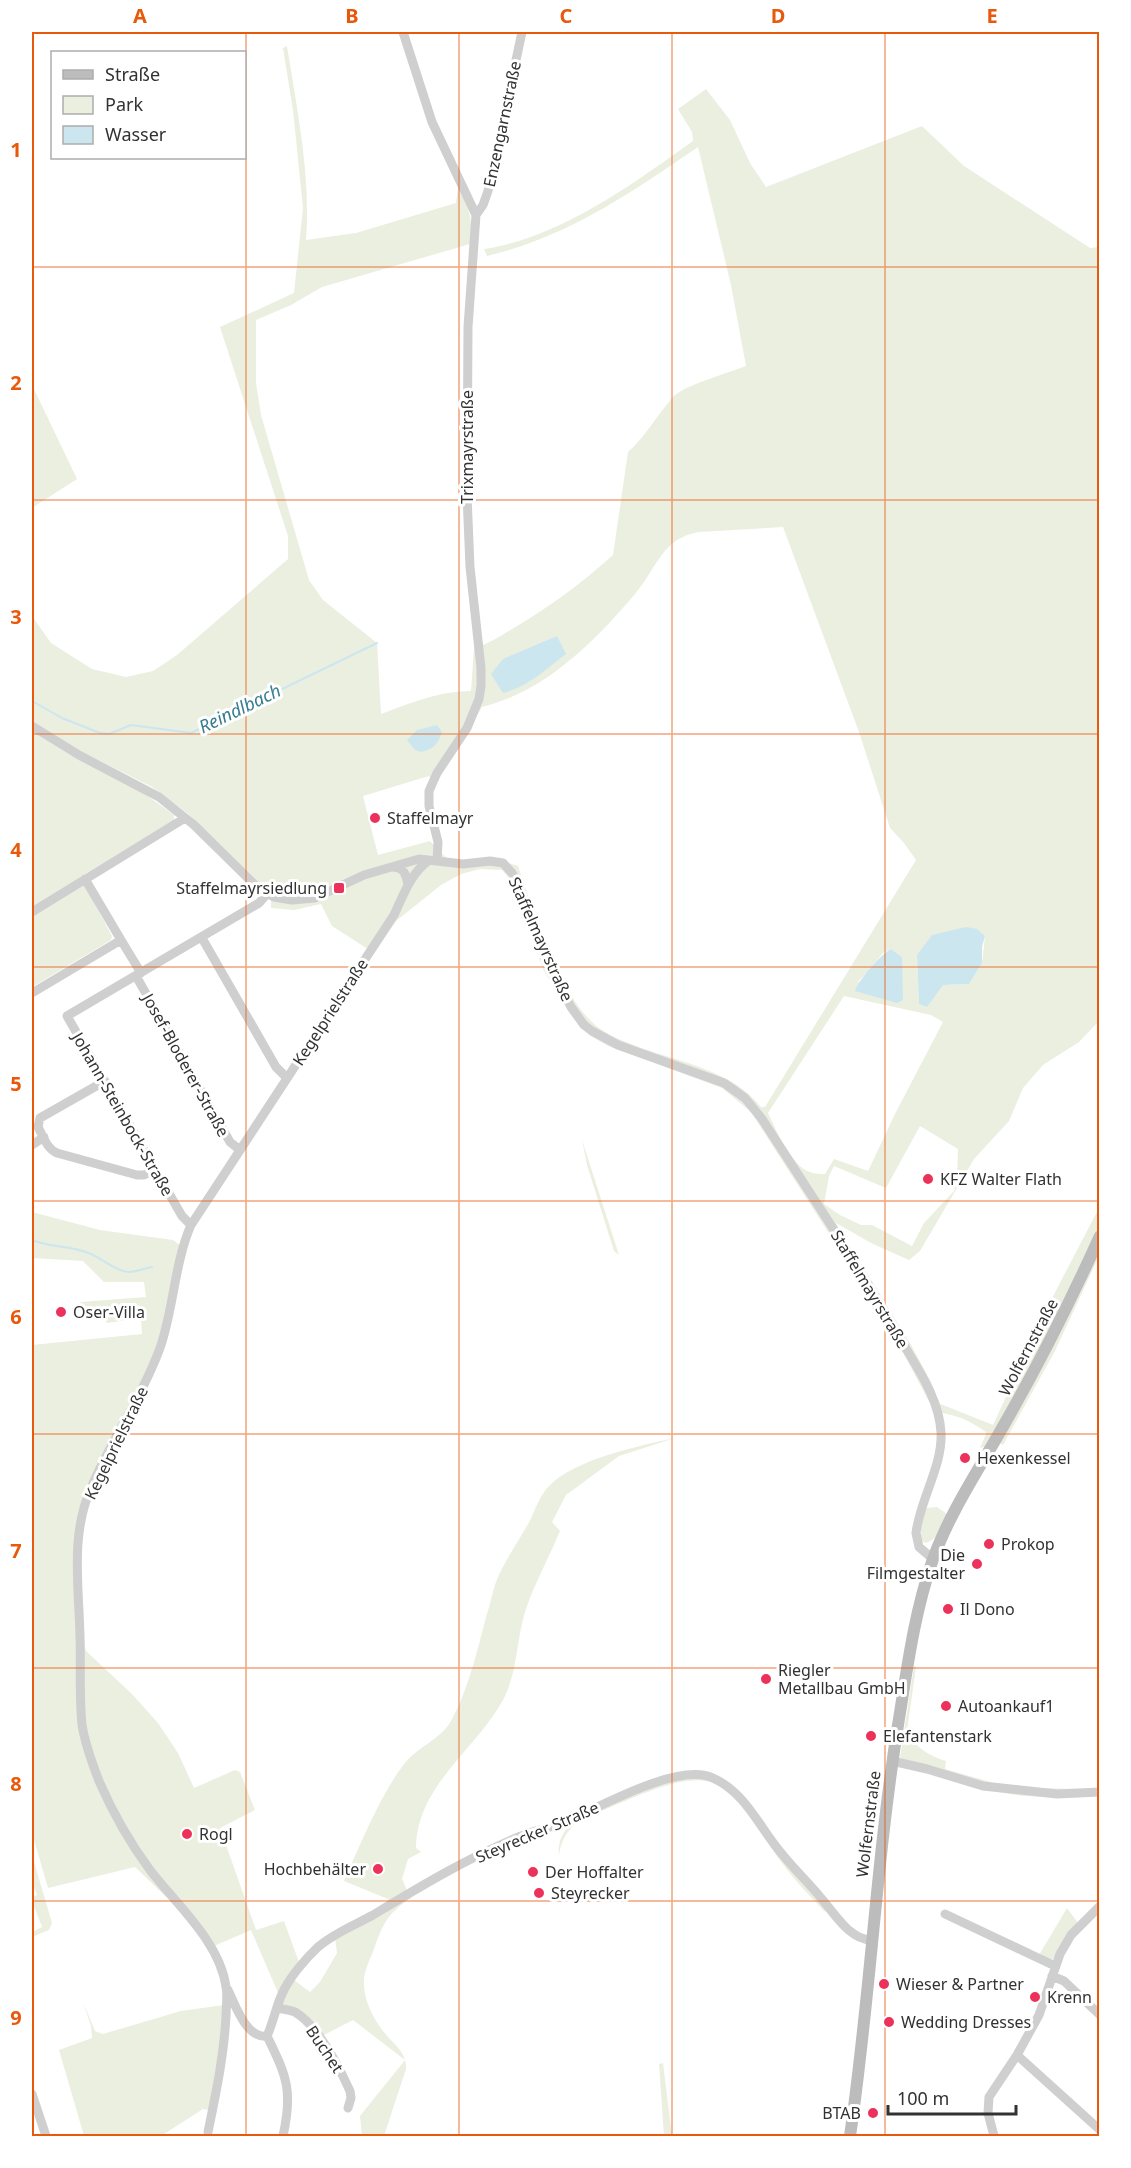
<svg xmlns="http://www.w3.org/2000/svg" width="1131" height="2168" font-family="'Noto Sans',sans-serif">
	<rect width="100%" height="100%" fill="#fff"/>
	<path fill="#eaefe0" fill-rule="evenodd" d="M 287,46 C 297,110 311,175 306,240 L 356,233 L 456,203 L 458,187 C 470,212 473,216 470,244 L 322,287 L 291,305 L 256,320 L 256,383 L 261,415 L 309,580 L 323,600 L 377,643 L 381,714 C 411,703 439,691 471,691 L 474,648 C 488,644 499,637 512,629 C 548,608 582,583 613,555 L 628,452 C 646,436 657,415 673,397 C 684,385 729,373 746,366 L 731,285 L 698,147 C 631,193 567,237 487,256 L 484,249 C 559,238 633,184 693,141 L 692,132 L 678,109 L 706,89 L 730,120 L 750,163 L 766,187 L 922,126 L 964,166 L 1090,248 L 1099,247 L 1099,1021 L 1079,1042 L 1043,1065 L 1023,1088 L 1009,1121 L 974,1159 L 920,1251 L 909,1260 L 871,1243 L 836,1223 L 910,1343 L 931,1382 L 938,1403 L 993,1425 L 1048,1306 L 1099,1208 L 1099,1256 L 1055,1351 L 1003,1445 L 999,1443 L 980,1448 L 986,1434 L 986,1432 C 977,1426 968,1420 958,1417 C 949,1414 941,1413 933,1409 L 891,1330 L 751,1112 L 722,1088 L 608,1046 L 589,1035 L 574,1019 L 544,971 L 514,888 L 510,879 L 502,870 L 480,869 L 461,874 L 441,885 L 396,921 L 374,953 L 332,926 L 321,904 L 294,910 L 271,908 L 271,893 L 250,875 L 186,812 L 152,787 L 45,733 L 53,744 L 145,794 L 174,815 L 174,820 L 80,877 L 112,936 L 111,940 L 32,987 L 32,616 L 51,643 L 92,669 L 126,677 L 153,671 L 177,655 L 288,559 L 288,536 L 220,327 L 294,293 L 303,208 L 293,110 L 283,48 ZM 783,527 L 859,732 L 890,828 L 904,843 L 916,860 L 765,1107 L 761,1107 C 732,1070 679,1062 636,1046 C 624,1041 610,1036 599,1028 C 560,999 534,912 518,866 C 496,857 465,866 447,858 C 441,854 435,846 430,841 L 378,855 L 363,796 L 429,776 L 435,785 L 482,707 C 546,691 593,643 635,594 C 657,568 662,538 699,532 ZM 985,936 L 982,963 L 969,984 L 943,985 L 919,1004 L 917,955 ZM 891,949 L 902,957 L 857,983 L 883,953 ZM 844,996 L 931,1015 L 943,1022 L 896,1112 L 868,1171 L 834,1159 L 825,1174 C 821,1174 815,1174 810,1172 C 792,1167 776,1130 768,1113 ZM 920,1126 L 958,1149 L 957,1178 L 954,1191 L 924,1223 L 912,1246 L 872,1225 L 861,1225 L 840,1215 L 824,1204 L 829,1176 L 834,1166 L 886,1188 Z
		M 32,385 L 77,479 L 32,508 Z
		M 582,1140 L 619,1255 L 614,1251 L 587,1165 Z
		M 32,1212 L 100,1230 L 173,1240 L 181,1246 L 189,1241 L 165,1345 L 95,1489 L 82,1525 L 79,1544 L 83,1640 L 86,1651 L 132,1694 L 158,1723 L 178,1753 L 194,1788 L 235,1770 L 240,1772 L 255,1810 L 220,1828 L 256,1930 L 284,1921 L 300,1965 L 279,1995 L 251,1930 L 214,1946 L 187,1917 L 135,1867 L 48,1888 L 32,1833 L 32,1345 L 142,1334 L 141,1318 L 107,1323 L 100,1311 L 83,1312 L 80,1302 L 146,1297 L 144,1282 L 104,1282 L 83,1261 L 32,1258 Z
		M 675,1438 L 619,1456 L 566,1495 L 552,1522 L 560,1531 C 549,1558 534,1584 525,1612 C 516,1641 518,1672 503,1700 C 475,1751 417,1785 416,1848 L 421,1852 L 408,1859 L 402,1879 L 407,1890 L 390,1902 L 388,1899 L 344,1881 C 360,1845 381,1793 405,1763 C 419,1746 441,1739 451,1721 C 467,1693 478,1649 486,1617 C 490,1606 492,1593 496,1582 C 504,1562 516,1545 527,1526 C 533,1516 536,1504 543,1494 C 563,1461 639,1446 675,1438 Z
		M 937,1507 L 947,1514 C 942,1525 939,1540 925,1543 L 921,1540 L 921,1527 L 926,1508 Z
		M 914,1666 L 916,1667 L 907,1730 C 914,1747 929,1756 946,1761 L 945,1769 L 994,1783 L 1036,1788 L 1077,1789 L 1099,1796 C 1072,1797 1043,1798 1016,1795 C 980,1790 946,1778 912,1768 L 903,1767 L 900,1758 Z
		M 705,1778 L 733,1792 L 826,1908 L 825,1912 C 811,1897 797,1883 785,1867 C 764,1841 743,1793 710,1782 C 683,1774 638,1796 613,1806 C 586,1818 564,1822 559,1855 C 557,1840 565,1828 576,1819 L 667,1781 Z
		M 32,1855 L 52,1923 L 49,1930 L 32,1937 L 32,1932 L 42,1927 L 32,1901 L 32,1897 L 37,1895 L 32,1882 Z
		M 409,1894 L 411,1898 C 388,1913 383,1923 374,1949 C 370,1960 363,1972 364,1984 C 364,2003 377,2025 389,2038 C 398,2047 407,2056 406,2069 L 384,2136 L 362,2136 L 360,2116 L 405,2060 L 353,2020 L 322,2036 L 283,2006 L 282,2001 L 294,1980 L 310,1992 L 320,1982 L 337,1953 L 335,1938 Z
		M 1067,1908 L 1078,1923 L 1052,1960 L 1039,1955 Z
		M 83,2002 L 95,2031 L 103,2034 L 181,2011 L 224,2005 L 223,2025 L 209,2110 L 203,2109 L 161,2136 L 84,2136 L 59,2050 L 92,2038 L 91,2026 Z
		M 663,2063 L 672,2136 L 664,2136 L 659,2064 Z"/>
	<path fill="#cce6ef" d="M 557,636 L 566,654 C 546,669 528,687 503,693 L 491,674 L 503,659 Z
		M 437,725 L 442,732 C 438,744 434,749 421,752 L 415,750 L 407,740 L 417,730 Z
		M 966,927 L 977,929 L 985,936 L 982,947 L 982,963 L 969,984 L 943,985 L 927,1007 L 919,1004 L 917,955 L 932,935 Z
		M 891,949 L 902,957 L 903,1000 L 897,1003 L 855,991 C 859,979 880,955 891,949 Z"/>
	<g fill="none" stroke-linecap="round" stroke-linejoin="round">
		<path stroke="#cce6ef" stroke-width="2" d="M 32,701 L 62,718 L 100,733 L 109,734 L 131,725 L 191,733 L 377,643
			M 32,1240 C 51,1248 71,1245 91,1254 C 103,1259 115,1271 128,1272 C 136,1272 145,1268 152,1267"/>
		<path stroke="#cfcfcf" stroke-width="9" d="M 403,32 L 432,122 L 476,215 L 468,327 L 467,495 L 470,567 L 481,668 L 481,686 L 479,699 L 467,728 L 437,773 L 429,791 L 429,806 L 438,842 L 437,861
			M 476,215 L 483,205 L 488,191 L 522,32
			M 32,726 L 79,755 L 159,797 L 194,825 L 257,887 L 274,897 L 292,900 L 315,898 L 364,875 L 419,859 L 463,864 L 490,861 L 503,863 L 512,873 L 518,883 L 544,955 L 571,1007 L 584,1025 L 592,1031 L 618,1045 L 724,1083 L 745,1098 L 762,1119 C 809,1192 858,1264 901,1340 C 917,1368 939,1398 941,1432 C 943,1466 920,1499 916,1533 L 919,1547 L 933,1559
			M 392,867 C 404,867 406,874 408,885
			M 32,912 L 185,818
			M 202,938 L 276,1067 L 287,1078
			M 121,940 L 141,973
			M 136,976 L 230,1142 L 240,1150
			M 32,993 L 121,940 L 85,879
			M 105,1081 L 40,1118 L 38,1127 C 43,1136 47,1149 57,1153 L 137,1175 L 144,1175 L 155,1170
			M 32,1145 L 44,1137
			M 191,1225 L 182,1216 L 67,1016 L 259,903 L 267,894
			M 892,1761 L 927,1769 L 983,1786 L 1057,1794 L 1100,1792
			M 945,1914 L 1055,1966
			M 1052,1976 L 1064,1981 L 1100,2015
			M 228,1990 C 235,2004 246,2039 267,2036 C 273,2023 276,2007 282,1994 C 289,1978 305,1959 318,1947 C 334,1933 355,1925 373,1915 C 421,1886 469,1857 521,1836 C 536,1829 553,1828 568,1821 C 601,1806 679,1762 713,1778 C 746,1793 759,1827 782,1854 C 794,1869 809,1883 821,1898 C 835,1914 849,1939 871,1940
			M 277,2008 C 282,2009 290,2010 295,2012 C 319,2026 339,2067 350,2091 L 351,2098 L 348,2108
			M 267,2036 C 287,2077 293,2091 283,2136
			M 1017,2055 L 1100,2130
			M 32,2094 L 46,2136
			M 208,2132 C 216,2093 224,2055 226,2016 C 226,2007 228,1996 226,1987 C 220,1942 176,1904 150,1870 C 130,1843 112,1811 99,1781 C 92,1763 85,1743 82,1725 C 79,1695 81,1666 80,1637 C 79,1587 70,1535 91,1488 C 111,1440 142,1397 160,1348 C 174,1308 174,1264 191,1225 L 394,915 C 403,896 411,873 428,861
			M 994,2136 L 988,2113 L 989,2097 L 1017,2055 L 1039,2015 L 1060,1954 L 1071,1935 L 1100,1906"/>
		<path stroke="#bcbcbc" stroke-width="12" d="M 850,2136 C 870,2000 876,1862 898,1725 C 907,1670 914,1614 932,1562 C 949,1513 980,1468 1005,1423 C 1040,1362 1071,1300 1100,1236"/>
	</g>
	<path fill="none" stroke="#e8590c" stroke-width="1.5" stroke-opacity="0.55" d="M 246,32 L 246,2136M 459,32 L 459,2136M 672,32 L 672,2136M 885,32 L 885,2136M 32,267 L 1100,267M 32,500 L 1100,500M 32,734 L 1100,734M 32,967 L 1100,967M 32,1201 L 1100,1201M 32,1434 L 1100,1434M 32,1668 L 1100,1668M 32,1901 L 1100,1901"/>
	<g fill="#ec315a" stroke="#fff" stroke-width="2">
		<circle cx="375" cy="818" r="6"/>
		<rect x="333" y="882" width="12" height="12" rx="3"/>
		<circle cx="928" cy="1179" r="6"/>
		<circle cx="61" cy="1312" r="6"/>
		<circle cx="965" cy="1458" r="6"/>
		<circle cx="989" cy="1544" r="6"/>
		<circle cx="977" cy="1564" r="6"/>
		<circle cx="948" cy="1609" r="6"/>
		<circle cx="766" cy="1679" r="6"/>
		<circle cx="946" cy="1706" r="6"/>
		<circle cx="871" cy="1736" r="6"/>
		<circle cx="187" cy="1834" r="6"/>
		<circle cx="378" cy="1869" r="6"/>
		<circle cx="533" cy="1872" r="6"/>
		<circle cx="539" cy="1893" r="6"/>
		<circle cx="884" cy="1984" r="6"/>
		<circle cx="1035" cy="1997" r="6"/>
		<circle cx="889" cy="2022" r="6"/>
		<circle cx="873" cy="2113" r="6"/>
	</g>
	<g text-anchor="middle" stroke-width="6" stroke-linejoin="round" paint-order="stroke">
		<g font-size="16" fill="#323232" stroke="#fff">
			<text transform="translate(502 124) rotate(-78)" y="6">Enzengarnstraße</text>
			<text transform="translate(467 447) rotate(-90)" y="6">Trixmayrstraße</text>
			<text transform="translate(541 939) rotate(66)" y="6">Staffelmayrstraße</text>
			<text transform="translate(330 1012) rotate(-57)" y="6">Kegelprielstraße</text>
			<text transform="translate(186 1065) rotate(61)" y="6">Josef-Bloderer-Straße</text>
			<text transform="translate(123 1114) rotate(60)" y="6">Johann-Steinbock-Straße</text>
			<text transform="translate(870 1289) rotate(59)" y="6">Staffelmayrstraße</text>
			<text transform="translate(1028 1347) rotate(-62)" y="6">Wolfernstraße</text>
			<text transform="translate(116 1443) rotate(-64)" y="6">Kegelprielstraße</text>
			<text transform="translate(868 1824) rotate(-83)" y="6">Wolfernstraße</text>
			<text transform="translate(537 1832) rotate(-23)" y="6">Steyrecker Straße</text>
			<text transform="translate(325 2049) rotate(56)" y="6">Buchet</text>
		</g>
		<g font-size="16" fill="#323232" stroke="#fff" text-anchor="start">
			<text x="387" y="824">Staffelmayr</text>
			<text x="327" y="894" text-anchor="end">Staffelmayrsiedlung</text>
			<text x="940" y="1185">KFZ Walter Flath</text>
			<text x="73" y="1318">Oser-Villa</text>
			<text x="977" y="1464">Hexenkessel</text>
			<text x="1001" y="1550">Prokop</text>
			<text x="965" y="1561" text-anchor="end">Die<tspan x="965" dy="18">Filmgestalter</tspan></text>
			<text x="960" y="1615">Il Dono</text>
			<text x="778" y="1676">Riegler<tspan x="778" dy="18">Metallbau GmbH</tspan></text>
			<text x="958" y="1712">Autoankauf1</text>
			<text x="883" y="1742">Elefantenstark</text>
			<text x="199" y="1840">Rogl</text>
			<text x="366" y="1875" text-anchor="end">Hochbehälter</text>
			<text x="545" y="1878">Der Hoffalter</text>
			<text x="551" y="1899">Steyrecker</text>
			<text x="896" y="1990">Wieser &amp; Partner</text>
			<text x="1047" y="2003">Krenn</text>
			<text x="901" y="2028">Wedding Dresses</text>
			<text x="861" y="2119" text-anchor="end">BTAB</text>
		</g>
		<g font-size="18" font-style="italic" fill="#397c92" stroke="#fff">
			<text transform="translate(240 709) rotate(-26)" y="6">Reindlbach</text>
		</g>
	</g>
	<rect width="1131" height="2168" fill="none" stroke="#ffffff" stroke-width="66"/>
	<rect x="51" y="51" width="195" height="108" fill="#ffffff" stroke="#adadad" stroke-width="1.5"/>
	<rect x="63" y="70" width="30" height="9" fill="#bcbcbc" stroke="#adadad" stroke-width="1.5"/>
	<text x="105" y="81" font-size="18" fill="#323232">Straße</text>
	<rect x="63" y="96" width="30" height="18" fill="#eaefe0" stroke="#adadad" stroke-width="1.5"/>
	<text x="105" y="111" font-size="18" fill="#323232">Park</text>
	<rect x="63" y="126" width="30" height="18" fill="#cce6ef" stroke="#adadad" stroke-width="1.5"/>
	<text x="105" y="141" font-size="18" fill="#323232">Wasser</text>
	<path d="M888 2105v9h128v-9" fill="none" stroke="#323232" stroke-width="3"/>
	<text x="897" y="2105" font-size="18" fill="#323232" stroke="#ffffff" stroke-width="4.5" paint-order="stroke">100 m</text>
	<rect x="33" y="33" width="1065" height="2102" fill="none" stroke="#e8590c" stroke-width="2"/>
	<g font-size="20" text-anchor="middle" font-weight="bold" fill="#e8590c">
		<text x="140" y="23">A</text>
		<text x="352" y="23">B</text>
		<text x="566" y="23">C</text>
		<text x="778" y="23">D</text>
		<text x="992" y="23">E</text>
		<text x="16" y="157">1</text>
		<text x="16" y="390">2</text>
		<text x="16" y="624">3</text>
		<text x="16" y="857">4</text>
		<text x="16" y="1091">5</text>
		<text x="16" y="1324">6</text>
		<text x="16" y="1558">7</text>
		<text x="16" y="1791">8</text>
		<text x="16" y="2025">9</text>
	</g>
</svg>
